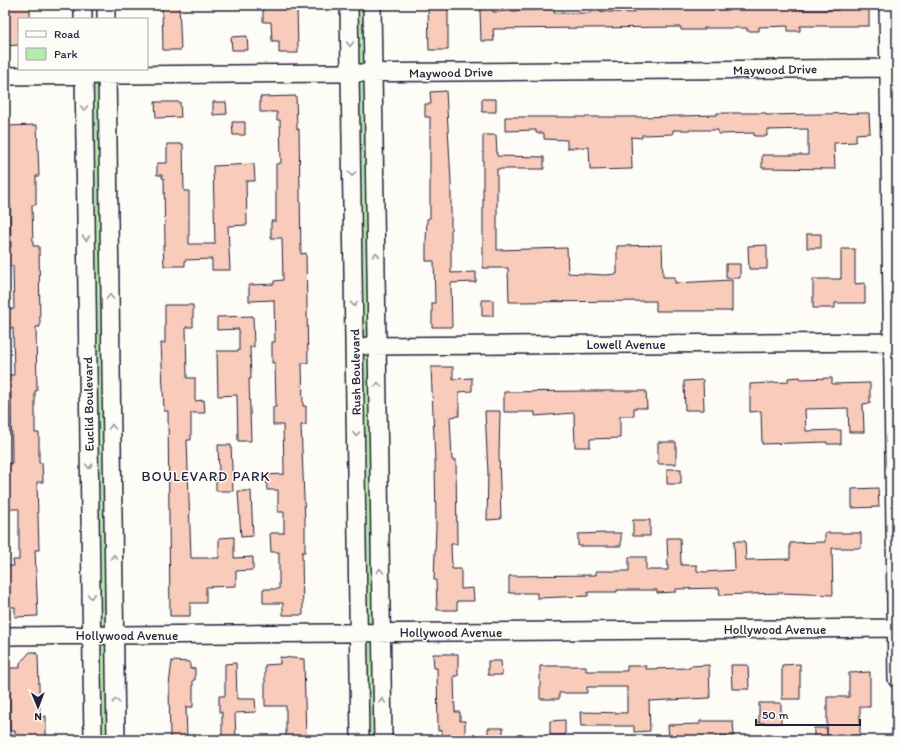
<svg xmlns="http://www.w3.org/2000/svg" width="902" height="745" font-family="Itim,sans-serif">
	<rect width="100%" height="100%" fill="#fdfcf7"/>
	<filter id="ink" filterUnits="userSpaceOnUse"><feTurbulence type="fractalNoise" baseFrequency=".025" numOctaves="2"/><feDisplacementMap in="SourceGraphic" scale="8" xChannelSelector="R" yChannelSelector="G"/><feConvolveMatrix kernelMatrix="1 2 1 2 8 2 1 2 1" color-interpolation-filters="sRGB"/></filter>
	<g filter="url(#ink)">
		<path fill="#b7eaab" stroke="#6c8673" d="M 349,5 L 372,5 L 383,740 L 360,740 Z
			M 84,69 L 107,69 L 116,740 L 93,740 Z"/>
		<path fill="#f8cbbb" stroke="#22223b" d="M 5,5 L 30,5 L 30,19 L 19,19 L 19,45 L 5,46 Z
			M 162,5 L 179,5 L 181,50 L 163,50 Z
			M 271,5 L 297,5 L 298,53 L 279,53 L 279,41 L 272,41 L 271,22 L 263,22 L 263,8 L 271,8 Z
			M 428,5 L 448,5 L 448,50 L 429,50 Z
			M 800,5 L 800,10 L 839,10 L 839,6 L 869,5 L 869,26 L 800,26 L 800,31 L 788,31 L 788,26 L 759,27 L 759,31 L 747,31 L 747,28 L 704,28 L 704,30 L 681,30 L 681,27 L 493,29 L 494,41 L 481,41 L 480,9 L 493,8 L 493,12 L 554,9 L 554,13 L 590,13 L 590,11 L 634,13 L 634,10 L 717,8 L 717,6 Z
			M 247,36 L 248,50 L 232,50 L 231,37 Z
			M 446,91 L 451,182 L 451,273 L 476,272 L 476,282 L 451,283 L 452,327 L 432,327 L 432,303 L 435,303 L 434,261 L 426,261 L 426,242 L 427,219 L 430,218 L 430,117 L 425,117 L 425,104 L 431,104 L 430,92 Z
			M 296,96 L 297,129 L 299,129 L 301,254 L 306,253 L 308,363 L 302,363 L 303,406 L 306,406 L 306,425 L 301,425 L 305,522 L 305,552 L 302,552 L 303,615 L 283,615 L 283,603 L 263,603 L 263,589 L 279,589 L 279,552 L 271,552 L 270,533 L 284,533 L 284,512 L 278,512 L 278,490 L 267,490 L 266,475 L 284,474 L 284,468 L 283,425 L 273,425 L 273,407 L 276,407 L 275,363 L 272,363 L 272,342 L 275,342 L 274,300 L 249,301 L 249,285 L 274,284 L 274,281 L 283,280 L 282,238 L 271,238 L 271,221 L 276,221 L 276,164 L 281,163 L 280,120 L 277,120 L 277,112 L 260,112 L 260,97 Z
			M 482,99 L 496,99 L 496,112 L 482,112 Z
			M 155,102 L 180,102 L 181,117 L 156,118 Z
			M 213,102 L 226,102 L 227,114 L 213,115 Z
			M 717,113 L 766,113 L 766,115 L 869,113 L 870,133 L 856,134 L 856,142 L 834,143 L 835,169 L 762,168 L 762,155 L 808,155 L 808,129 L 767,130 L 767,136 L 754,136 L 754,133 L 718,134 L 718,130 L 673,130 L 673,134 L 642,135 L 642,138 L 631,137 L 632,169 L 590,170 L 589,147 L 567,148 L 567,140 L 544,139 L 544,133 L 536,133 L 536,130 L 505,131 L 505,117 L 642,117 L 717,115 Z
			M 232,122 L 245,122 L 245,135 L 233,135 Z
			M 37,125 L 39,176 L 36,176 L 36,205 L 32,205 L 33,246 L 39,246 L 40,327 L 36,327 L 37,391 L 35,391 L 35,433 L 39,433 L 39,463 L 42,463 L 43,482 L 37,482 L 39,550 L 35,550 L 38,616 L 15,617 L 15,607 L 5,607 L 5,566 L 14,566 L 13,560 L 19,560 L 19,509 L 8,509 L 8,463 L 12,463 L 11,391 L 6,391 L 5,375 L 14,375 L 13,328 L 7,328 L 7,309 L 14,309 L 13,266 L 6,266 L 6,247 L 11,247 L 10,205 L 6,205 L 6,126 Z
			M 483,135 L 496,135 L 497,156 L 544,157 L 544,169 L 497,169 L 497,250 L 567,248 L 568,273 L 605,275 L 617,274 L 617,246 L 662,245 L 663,277 L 675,277 L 675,283 L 732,280 L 732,311 L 656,311 L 656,301 L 509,302 L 508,268 L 483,268 Z
			M 167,144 L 183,144 L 184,191 L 189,191 L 189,244 L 215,244 L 213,166 L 254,164 L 255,181 L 246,181 L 247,225 L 228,226 L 230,270 L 212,270 L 212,259 L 185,260 L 185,266 L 164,266 L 163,245 L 165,245 L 164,178 L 162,178 L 162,175 L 157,175 L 157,163 L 167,163 Z
			M 807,234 L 821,234 L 821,248 L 807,248 Z
			M 767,245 L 767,269 L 749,269 L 748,246 Z
			M 841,249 L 855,249 L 855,284 L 865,283 L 865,303 L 835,303 L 835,308 L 813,308 L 813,279 L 841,279 Z
			M 726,264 L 740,264 L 740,278 L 726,278 Z
			M 482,300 L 493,300 L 493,316 L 482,316 Z
			M 165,305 L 193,305 L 193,327 L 186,327 L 187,378 L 195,378 L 195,401 L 204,400 L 205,413 L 191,413 L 191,440 L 187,440 L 191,558 L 219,558 L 219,538 L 234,537 L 234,558 L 253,557 L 253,570 L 236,571 L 236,586 L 206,587 L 206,603 L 190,603 L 190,616 L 170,616 L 168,411 L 164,411 L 161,343 L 165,343 Z
			M 253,316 L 254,347 L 250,347 L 251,379 L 249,379 L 251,441 L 238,441 L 237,395 L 218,396 L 217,351 L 239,351 L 239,329 L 217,330 L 217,317 Z
			M 431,367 L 453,367 L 453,379 L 472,378 L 472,391 L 459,392 L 459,416 L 450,417 L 452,460 L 456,460 L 457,544 L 451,544 L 452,569 L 461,569 L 461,589 L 473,588 L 474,601 L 457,601 L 457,610 L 437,610 L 436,580 L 434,580 L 436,526 L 435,461 Z
			M 800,377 L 800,379 L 832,378 L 832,384 L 870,383 L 870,403 L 863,404 L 864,432 L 849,432 L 848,408 L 805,409 L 806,431 L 841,430 L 841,444 L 827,444 L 827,442 L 762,444 L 761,411 L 750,412 L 750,384 L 788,382 L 788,378 Z
			M 703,380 L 704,410 L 685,410 L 684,381 Z
			M 585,391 L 646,391 L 647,408 L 634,408 L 634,416 L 620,416 L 620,438 L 590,439 L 590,447 L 575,447 L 574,413 L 535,416 L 535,412 L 504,412 L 504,392 Z
			M 485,411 L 500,411 L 499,455 L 501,519 L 487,520 L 488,473 Z
			M 658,442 L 676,442 L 676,464 L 658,464 Z
			M 218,445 L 231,445 L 233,491 L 216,491 L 216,474 L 219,474 Z
			M 667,469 L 681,469 L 681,484 L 667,484 Z
			M 878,488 L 879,507 L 852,508 L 852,489 Z
			M 238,491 L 251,491 L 253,536 L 241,537 Z
			M 633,520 L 650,520 L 650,536 L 633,536 Z
			M 607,533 L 621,533 L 621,546 L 578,546 L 578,534 Z
			M 825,533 L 861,533 L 861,548 L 832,548 L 833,595 L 782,593 L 720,595 L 719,588 L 676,589 L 676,592 L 657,593 L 657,590 L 617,590 L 617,592 L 588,592 L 588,596 L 537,598 L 537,593 L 509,593 L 509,576 L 596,575 L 596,571 L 629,571 L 629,557 L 646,557 L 646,570 L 668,570 L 667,538 L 680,538 L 681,565 L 697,565 L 697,571 L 705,572 L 735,570 L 734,541 L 745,541 L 746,560 L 790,559 L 790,543 L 825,542 Z
			M 30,652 L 35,652 L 38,655 L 40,717 L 46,716 L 46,740 L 15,740 L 15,731 L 10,731 L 10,668 L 20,668 L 20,663 Z
			M 433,654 L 458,654 L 458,676 L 454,676 L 455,712 L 460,712 L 460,721 L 465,721 L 465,738 L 442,738 L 442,730 L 438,731 L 437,668 L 434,668 Z
			M 280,657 L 304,659 L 306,740 L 286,740 L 286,706 L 265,706 L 265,665 L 280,664 Z
			M 172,661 L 190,662 L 190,669 L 195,668 L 195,680 L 193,680 L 193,707 L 186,707 L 187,739 L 170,739 L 169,685 Z
			M 488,661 L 501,661 L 502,675 L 488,675 Z
			M 236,663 L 237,699 L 255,699 L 256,712 L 235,713 L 236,740 L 222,740 L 222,712 L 219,712 L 219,696 L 225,696 L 225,664 Z
			M 800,664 L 800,699 L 782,699 L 782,665 Z
			M 709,665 L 710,698 L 649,701 L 650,731 L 634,732 L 634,726 L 581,726 L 580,712 L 627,713 L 627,687 L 587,687 L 587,693 L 559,693 L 559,699 L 540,699 L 540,666 L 586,666 L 586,671 L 627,671 L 627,666 L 646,666 L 646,669 L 690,668 L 690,666 Z
			M 731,665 L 748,665 L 749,689 L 732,689 Z
			M 870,672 L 870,707 L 860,707 L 860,736 L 827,736 L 827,697 L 849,697 L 849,673 Z
			M 759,703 L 781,703 L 781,723 L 759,723 Z
			M 565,720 L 565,735 L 550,735 L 550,721 Z
			M 700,721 L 733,721 L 734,736 L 715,736 L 715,739 L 669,740 L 668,725 L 700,724 Z
			M 488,728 L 503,728 L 503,740 L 488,740 Z
			M 814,728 L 827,728 L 827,740 L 814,740 Z"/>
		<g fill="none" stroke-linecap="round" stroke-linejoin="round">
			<g stroke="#22223b" stroke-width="20">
				<path id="minor" d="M 83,5 L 83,19
					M 106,5 L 106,19
					M 349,5 L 360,740
					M 372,5 L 383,740
					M 888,5 L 897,679
					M 84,69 L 93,740
					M 107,69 L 116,740
					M 5,76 L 897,68
					M 367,346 L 897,342
					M 5,636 L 897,628"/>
			</g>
			<use href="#minor" stroke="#fdfcf7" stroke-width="17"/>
		</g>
		<defs><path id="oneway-chevron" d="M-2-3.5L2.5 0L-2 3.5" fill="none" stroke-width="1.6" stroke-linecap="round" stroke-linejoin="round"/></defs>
		<g stroke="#9a9aa2">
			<use href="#oneway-chevron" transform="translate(350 44) rotate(89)"/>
			<use href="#oneway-chevron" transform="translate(84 108) rotate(89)"/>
			<use href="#oneway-chevron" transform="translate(352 174) rotate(89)"/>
			<use href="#oneway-chevron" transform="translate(86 238) rotate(89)"/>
			<use href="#oneway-chevron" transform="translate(376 255) rotate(-91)"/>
			<use href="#oneway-chevron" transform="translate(110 297) rotate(-91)"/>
			<use href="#oneway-chevron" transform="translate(354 304) rotate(89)"/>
			<use href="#oneway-chevron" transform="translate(378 385) rotate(-91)"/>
			<use href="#oneway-chevron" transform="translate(112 427) rotate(-91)"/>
			<use href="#oneway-chevron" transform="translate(356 434) rotate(89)"/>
			<use href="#oneway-chevron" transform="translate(89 466) rotate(89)"/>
			<use href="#oneway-chevron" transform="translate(114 557) rotate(-91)"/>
			<use href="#oneway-chevron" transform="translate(380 571) rotate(-91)"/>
			<use href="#oneway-chevron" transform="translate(91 596) rotate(89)"/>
			<use href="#oneway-chevron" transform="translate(116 701) rotate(-91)"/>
			<use href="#oneway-chevron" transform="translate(382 701) rotate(-91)"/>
		</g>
	</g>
	<g text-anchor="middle" stroke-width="3" stroke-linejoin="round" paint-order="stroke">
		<g font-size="13" fill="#22223b" stroke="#fdfcf7">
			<text transform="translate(775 69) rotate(-1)" y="5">Maywood Drive</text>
			<text transform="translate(451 72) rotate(-1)" y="5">Maywood Drive</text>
			<text x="626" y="349">Lowell Avenue</text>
			<text transform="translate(355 372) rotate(-91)" y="5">Rush Boulevard</text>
			<text transform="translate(88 404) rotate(-91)" y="5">Euclid Boulevard</text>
			<text x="775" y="634">Hollywood Avenue</text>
			<text x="451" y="637">Hollywood Avenue</text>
			<text x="127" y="640">Hollywood Avenue</text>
		</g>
		<g font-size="14" letter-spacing="1" fill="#22223b" stroke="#fdfcf7">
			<text x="206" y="481">BOULEVARD PARK</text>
		</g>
	</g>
	<rect width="902" height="745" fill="none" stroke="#fdfcf7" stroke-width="20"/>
	<rect x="10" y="10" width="882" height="725" fill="none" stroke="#22223b" stroke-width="1.5" filter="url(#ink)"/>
	<rect x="18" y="18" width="130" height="52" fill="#fdfcf7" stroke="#a5a5ac"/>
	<rect x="26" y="31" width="20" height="6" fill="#fdfcf7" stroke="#a5a5ac"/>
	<text x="54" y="38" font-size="12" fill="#22223b">Road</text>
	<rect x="26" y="48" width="20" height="12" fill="#b7eaab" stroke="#a5a5ac"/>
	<text x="54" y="58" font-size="12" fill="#22223b">Park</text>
	<g transform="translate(38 707) rotate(179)" stroke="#fdfcf7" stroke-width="3" paint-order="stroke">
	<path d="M0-3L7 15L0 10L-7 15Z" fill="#22223b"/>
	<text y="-6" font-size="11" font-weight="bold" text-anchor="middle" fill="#22223b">N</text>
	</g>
	<path d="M756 719v6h104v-6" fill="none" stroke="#22223b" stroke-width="2"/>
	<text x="762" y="719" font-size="12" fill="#22223b" stroke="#fdfcf7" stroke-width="3" paint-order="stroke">50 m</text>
</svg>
